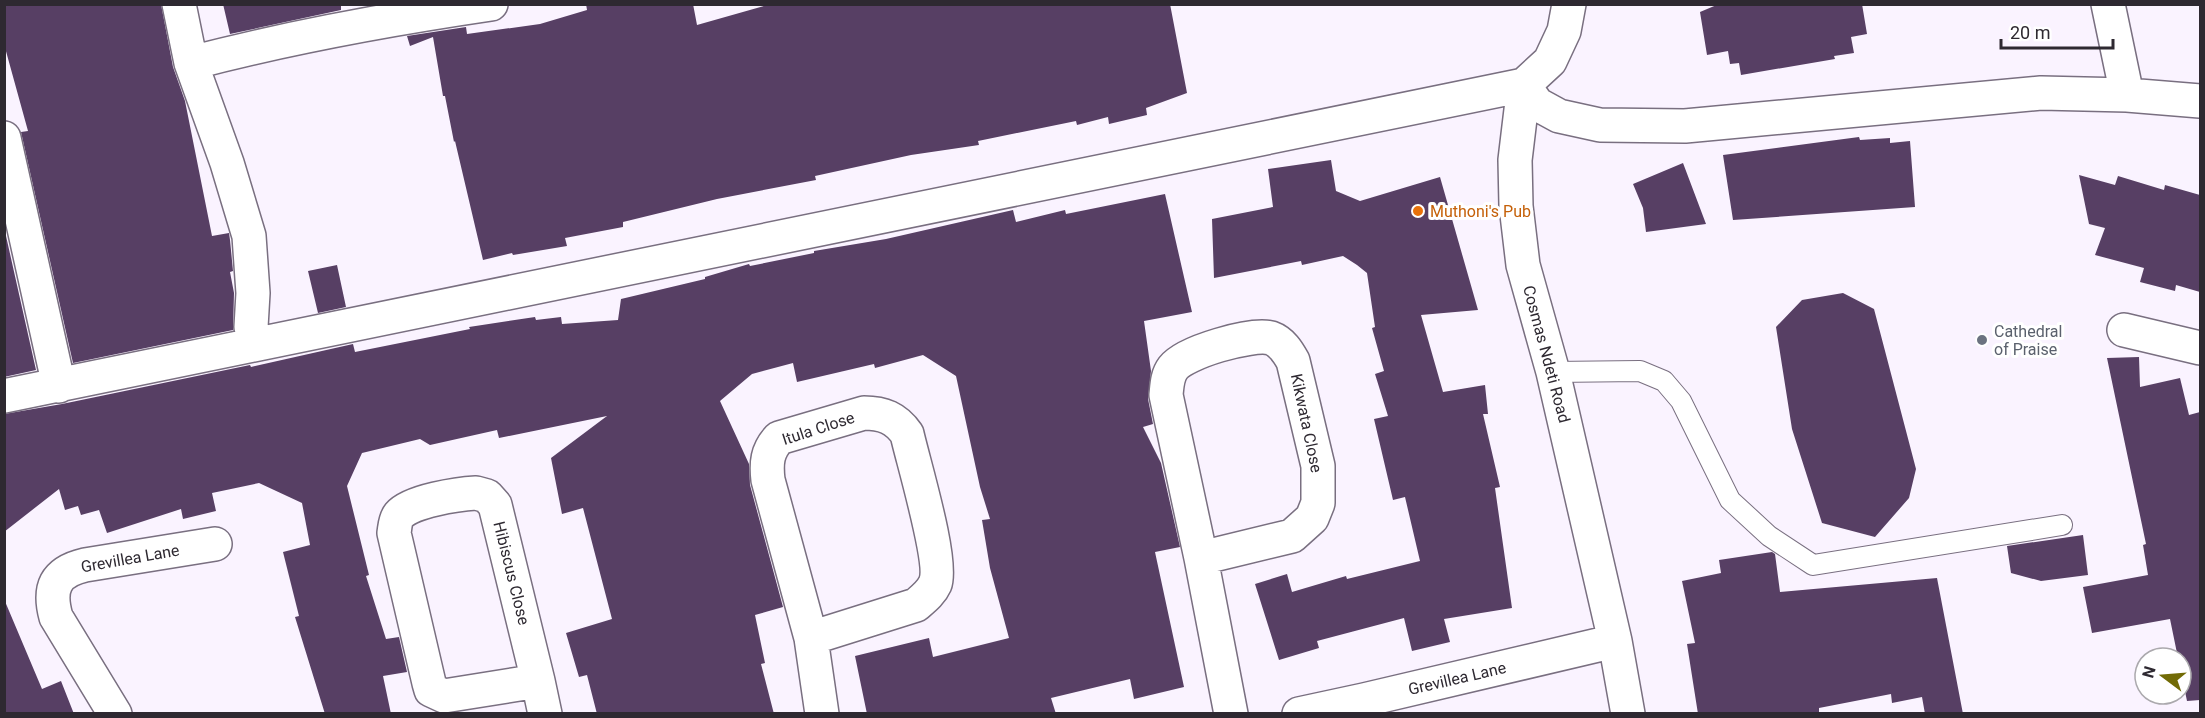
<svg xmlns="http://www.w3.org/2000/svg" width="2205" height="718" font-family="Roboto,sans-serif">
	<rect width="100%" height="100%" fill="#faf3ff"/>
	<path fill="#573f64" d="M 4,4 L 161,4 L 173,67 L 185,101 L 212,236 L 229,233 L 230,240 L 233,271 L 230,272 L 234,293 L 233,330 L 73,363 L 21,132 L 28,131 L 4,44 Z
		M 223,4 L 341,4 L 341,10 L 230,34 Z
		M 586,4 L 693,4 L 697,25 L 771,4 L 1170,4 L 1187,93 L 1146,108 L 1147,115 L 1109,124 L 1108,117 L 1077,125 L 1076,121 L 978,141 L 979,145 L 911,155 L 815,176 L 816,180 L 717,199 L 623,222 L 623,227 L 565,238 L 567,246 L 513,255 L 512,253 L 483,260 L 455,141 L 454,142 L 445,96 L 443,96 L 433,37 L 410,46 L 407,36 L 466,27 L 467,34 L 540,24 L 587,10 Z
		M 1719,4 L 1862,4 L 1867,34 L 1851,37 L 1854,53 L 1834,56 L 1835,59 L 1741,75 L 1739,63 L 1730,64 L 1728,51 L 1707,55 L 1700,12 Z
		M 1859,137 L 1860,140 L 1890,138 L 1890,143 L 1910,141 L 1915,207 L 1733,220 L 1723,155 Z
		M 1331,160 L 1336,191 L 1360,201 L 1440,177 L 1478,310 L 1421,315 L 1443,392 L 1485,385 L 1488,414 L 1483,414 L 1500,487 L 1495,488 L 1512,608 L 1444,619 L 1450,642 L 1412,651 L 1404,618 L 1317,641 L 1319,648 L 1279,660 L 1255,584 L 1287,574 L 1292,592 L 1346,576 L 1347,579 L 1420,561 L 1405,497 L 1393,500 L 1374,419 L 1388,416 L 1375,374 L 1384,371 L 1372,328 L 1375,327 L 1367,273 L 1357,265 L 1343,256 L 1302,265 L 1301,261 L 1214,278 L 1212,219 L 1273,207 L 1268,169 Z
		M 1683,163 L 1706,224 L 1646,232 L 1643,208 L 1633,184 Z
		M 2079,175 L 2115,185 L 2118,176 L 2164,190 L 2165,185 L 2200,195 L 2200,292 L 2176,285 L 2175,291 L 2140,282 L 2144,268 L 2095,255 L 2105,228 L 2089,224 Z
		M 1165,194 L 1192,312 L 1144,321 L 1151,371 L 1148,399 L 1153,424 L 1143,427 L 1161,463 L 1180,547 L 1155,552 L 1184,687 L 1134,699 L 1130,679 L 1051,698 L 1056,714 L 867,714 L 855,656 L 929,638 L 933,657 L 1009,638 L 990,568 L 982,520 L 990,519 L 980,487 L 956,376 L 923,355 L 875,368 L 874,364 L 797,382 L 793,363 L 752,374 L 720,401 L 749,464 L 750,485 L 783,607 L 755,615 L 765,663 L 761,664 L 774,714 L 597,714 L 587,675 L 579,677 L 566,633 L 612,619 L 583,508 L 562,514 L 551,458 L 607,416 L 499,438 L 497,430 L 430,445 L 420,439 L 362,453 L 347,486 L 369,575 L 366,576 L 386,639 L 399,637 L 407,672 L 383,676 L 391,714 L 325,714 L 295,617 L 299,616 L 283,552 L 310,545 L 302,503 L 259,483 L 212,493 L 216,511 L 183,519 L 181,509 L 107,533 L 99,510 L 81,515 L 78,506 L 65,510 L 59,489 L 4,532 L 4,414 L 62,404 L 250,365 L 251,367 L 353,344 L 355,352 L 470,329 L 469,327 L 535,317 L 536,320 L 561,317 L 562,324 L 618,320 L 621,299 L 705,279 L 705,277 L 749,264 L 750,266 L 814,253 L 814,251 L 886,239 L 1013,210 L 1016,222 L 1065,210 L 1066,214 Z
		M 4,227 L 36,370 L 4,377 Z
		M 337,265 L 346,307 L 318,313 L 308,271 Z
		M 1843,293 L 1874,309 L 1916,469 L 1909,498 L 1875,537 L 1822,523 L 1792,429 L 1776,327 L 1802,300 Z
		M 2139,357 L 2140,387 L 2180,378 L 2189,415 L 2200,412 L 2200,700 L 2187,701 L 2181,672 L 2181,658 L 2178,658 L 2170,619 L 2092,633 L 2083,587 L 2148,575 L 2143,545 L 2146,544 L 2107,358 Z
		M 2083,535 L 2088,575 L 2041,581 L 2011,573 L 2007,546 Z
		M 1772,552 L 1775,554 L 1780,592 L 1937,578 L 1963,714 L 1925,714 L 1922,697 L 1892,703 L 1891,694 L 1819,708 L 1819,714 L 1698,714 L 1687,644 L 1695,643 L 1682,581 L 1721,573 L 1719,560 Z
		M 4,599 L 42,689 L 61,681 L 74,714 L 4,714 Z"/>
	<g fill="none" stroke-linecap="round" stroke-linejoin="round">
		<g stroke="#796f80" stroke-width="22">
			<path id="lane" d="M 1553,372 L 1640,371 L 1664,381 L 1681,401 L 1730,500 L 1769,536 L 1813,565 L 2062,525"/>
		</g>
		<g stroke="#796f80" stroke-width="36">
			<path id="street" d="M 179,4 L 191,63 L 227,163 L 249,236 L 253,293 L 251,327 L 257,344
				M 1569,4 L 1564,31 L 1550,61 L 1524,85 L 1515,160 L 1516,206 L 1523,265 L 1553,372 L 1615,641 L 1628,714
				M 2108,4 L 2127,95
				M 191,63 C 290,37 389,19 491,4
				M 4,138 L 59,386
				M 2124,330 L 2200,348
				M 4,396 L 1524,85 L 1537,104 L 1559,116 L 1600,125 L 1685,126 L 2041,93 L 2127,95 L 2200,101
				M 476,493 L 487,496 L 495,505 L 538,681 L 444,696 L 431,690 L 429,683 L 394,533 C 395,527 395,520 399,515 C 411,501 458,494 476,493 Z
				M 1201,558 L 1292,536 L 1312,518 L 1318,503 L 1318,466 L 1293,361 C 1288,352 1282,342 1271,338 C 1251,333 1185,352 1173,368 C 1167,376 1167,385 1166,395 L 1201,558 L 1231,714
				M 811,638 L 916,605 C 923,599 931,593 935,584 C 944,563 913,461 907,434 C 896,418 883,413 864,413 L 779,438 C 767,451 766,463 768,480 L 811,638 L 822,714
				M 538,681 L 545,714
				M 115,714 L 56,617 C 48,588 55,572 85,565 L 215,544
				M 1299,714 L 1364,700 L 1615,641"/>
		</g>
		<use href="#lane" stroke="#fff" stroke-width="20"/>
		<use href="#street" stroke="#fff" stroke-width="33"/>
	</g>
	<circle fill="#e8710a" stroke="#fff" stroke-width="2" cx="1418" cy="211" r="6"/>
	<circle fill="#6b7280" stroke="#fff" stroke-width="2" cx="1982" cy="340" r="6"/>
	<g text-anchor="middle" stroke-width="6" stroke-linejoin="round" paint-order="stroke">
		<g font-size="16" fill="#c56008" stroke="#fff" text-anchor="start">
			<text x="1430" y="217">Muthoni's Pub</text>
		</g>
		<g font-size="16" fill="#5b616d" stroke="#fff" text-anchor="start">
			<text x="1994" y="337">Cathedral<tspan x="1994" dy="18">of Praise</tspan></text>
		</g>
		<g font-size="16" fill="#2e2931" stroke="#fff">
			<text transform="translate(1547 354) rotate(75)" y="6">Cosmas Ndeti Road</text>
			<text transform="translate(1307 423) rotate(78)" y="6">Kikwata Close</text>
			<text transform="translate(818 428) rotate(-18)" y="6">Itula Close</text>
			<text transform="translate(130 558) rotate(-10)" y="6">Grevillea Lane</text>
			<text transform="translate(512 573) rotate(76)" y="6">Hibiscus Close</text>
			<text transform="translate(1457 678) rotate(-13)" y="6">Grevillea Lane</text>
		</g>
	</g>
	<rect width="2205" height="718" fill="none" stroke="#2e2931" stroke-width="12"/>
	<g transform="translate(2163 676) rotate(286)"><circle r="28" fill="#ffffff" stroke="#aba9ad" stroke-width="1.5"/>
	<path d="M0-4.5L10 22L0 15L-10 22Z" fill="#726b06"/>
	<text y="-9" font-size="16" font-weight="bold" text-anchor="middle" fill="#2e2931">N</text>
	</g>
	<path d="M2001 39v9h112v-9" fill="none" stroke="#2e2931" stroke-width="3"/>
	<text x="2010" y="39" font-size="18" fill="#2e2931" stroke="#ffffff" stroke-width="4.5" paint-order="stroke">20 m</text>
</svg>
